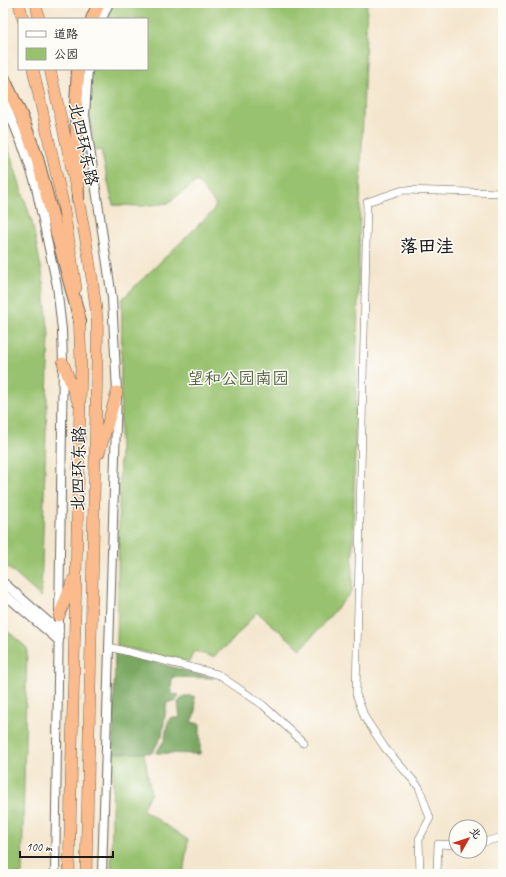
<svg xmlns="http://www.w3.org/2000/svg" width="506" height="877" font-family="Caveat,'LXGW WenKai TC',sans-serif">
	<rect width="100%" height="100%" fill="#fdfcf7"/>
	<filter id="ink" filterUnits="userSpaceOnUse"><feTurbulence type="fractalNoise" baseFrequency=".025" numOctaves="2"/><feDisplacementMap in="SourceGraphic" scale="8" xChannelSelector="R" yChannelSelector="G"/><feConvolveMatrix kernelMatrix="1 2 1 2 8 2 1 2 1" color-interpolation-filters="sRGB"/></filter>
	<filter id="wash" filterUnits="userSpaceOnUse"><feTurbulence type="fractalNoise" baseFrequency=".012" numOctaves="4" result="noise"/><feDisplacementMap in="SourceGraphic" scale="16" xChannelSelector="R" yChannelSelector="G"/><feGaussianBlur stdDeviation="0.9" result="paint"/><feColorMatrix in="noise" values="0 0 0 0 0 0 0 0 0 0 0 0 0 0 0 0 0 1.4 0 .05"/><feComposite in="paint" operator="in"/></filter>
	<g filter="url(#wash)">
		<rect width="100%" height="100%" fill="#f4e6ce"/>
		<path fill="#99c26f" stroke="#5a6f46" d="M 113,3 L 367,3 L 360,202 L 352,591 L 301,649 L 257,612 L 231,642 L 213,657 L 194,651 L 189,662 L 117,646 L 122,299 L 213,211 L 216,205 L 197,181 L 168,203 L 143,206 L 113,205 L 101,150 L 95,151 L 88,106 L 90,69 L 147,69 L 147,19 L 106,19 Z
			M 3,132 L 32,222 L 42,272 L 49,335 L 41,597 L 3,563 Z
			M 3,627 L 27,648 L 22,874 L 3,874 Z
			M 115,652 L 144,753 L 151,793 L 142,809 L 188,840 L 183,874 L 111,874 Z"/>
		<path fill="#7aa862" stroke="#4b623f" d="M 115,652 L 214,678 L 172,677 L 171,694 L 179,695 L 175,702 L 167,702 L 162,736 L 152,753 L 113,753 Z
			M 185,696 L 194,696 L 196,711 L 191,722 L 200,724 L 200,754 L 156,753 L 165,739 L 167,725 L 170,718 L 180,718 L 178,702 Z"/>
	</g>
	<g filter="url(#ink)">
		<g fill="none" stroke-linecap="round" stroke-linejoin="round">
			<g stroke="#68635a" stroke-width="8">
				<path id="minor" d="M 109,647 L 217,674 L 263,705 L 303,742
					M 480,843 L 503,837
					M 420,874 L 419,839 L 430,818 L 419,787 L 385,748 L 365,718 L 356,694 L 367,202 L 403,190 L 503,193
					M 437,874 L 438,844 L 456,845"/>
			</g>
			<g stroke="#68635a" stroke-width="10">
				<path id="tertiary" d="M 102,19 L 109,3
					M 88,69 L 85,115 L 112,298 L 117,392 L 102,874
					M 3,98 L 25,152 L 35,183 L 57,286 L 62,330 L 63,363 L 55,874
					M 3,582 L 59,631
					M 3,593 L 59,641"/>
			</g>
			<g stroke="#68635a" stroke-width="12">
				<path id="trunk" d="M 19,3 L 23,19
					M 36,3 L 39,19
					M 33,69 L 63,204 L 76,288
					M 50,69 C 68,151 88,234 97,318 C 98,332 97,347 97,361 L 86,874
					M 63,363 L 78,402
					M 99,453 L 117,392
					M 59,616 L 73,580
					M 69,874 L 81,363 L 79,313"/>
			</g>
			<g stroke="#68635a" stroke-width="14">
				<path id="motorway" d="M 92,19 L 99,3
					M 3,77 L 21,115 L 37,158 L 80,321
					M 78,199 L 76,105 L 78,69"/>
			</g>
			<use href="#minor" stroke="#fff" stroke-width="7"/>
			<use href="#tertiary" stroke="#fff" stroke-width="8"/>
			<use href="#trunk" stroke="#fbbb8c" stroke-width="11"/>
			<use href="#motorway" stroke="#fbbb8c" stroke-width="12"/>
		</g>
	</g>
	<g text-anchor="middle" stroke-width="3" stroke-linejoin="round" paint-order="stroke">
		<g font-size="17" fill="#1c1c1c" stroke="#fdfcf7">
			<text transform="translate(84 144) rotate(78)" y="6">北四环东路</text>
			<text transform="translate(78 469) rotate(-89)" y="6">北四环东路</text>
		</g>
		<g font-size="17" fill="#4e5e3d" stroke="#fdfcf7">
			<text x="238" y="384">望和公园南园</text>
		</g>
		<g font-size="18" font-weight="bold" fill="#1c1c1c" stroke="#fdfcf7">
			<text x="427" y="252">落田洼</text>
		</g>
	</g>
	<rect width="506" height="877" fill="none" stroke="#fdfcf7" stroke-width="16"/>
	<rect x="18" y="18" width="130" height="52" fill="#fdfcf7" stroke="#a3a29f"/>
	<rect x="26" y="31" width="20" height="6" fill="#ffffff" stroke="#a3a29f"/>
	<text x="54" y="38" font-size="12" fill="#1c1c1c">道路</text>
	<rect x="26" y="48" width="20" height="12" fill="#99c26f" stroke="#a3a29f"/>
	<text x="54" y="58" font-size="12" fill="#1c1c1c">公园</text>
	<g transform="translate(468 839) rotate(51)"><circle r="19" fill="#fdfcf7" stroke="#a3a29f"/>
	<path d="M0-3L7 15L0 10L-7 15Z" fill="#c8321e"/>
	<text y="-6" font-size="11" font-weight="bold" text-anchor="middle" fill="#1c1c1c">北</text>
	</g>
	<path d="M20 851v6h93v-6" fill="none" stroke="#1c1c1c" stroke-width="2"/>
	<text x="26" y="851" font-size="12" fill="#1c1c1c" stroke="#fdfcf7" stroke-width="3" paint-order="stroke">100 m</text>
</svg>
